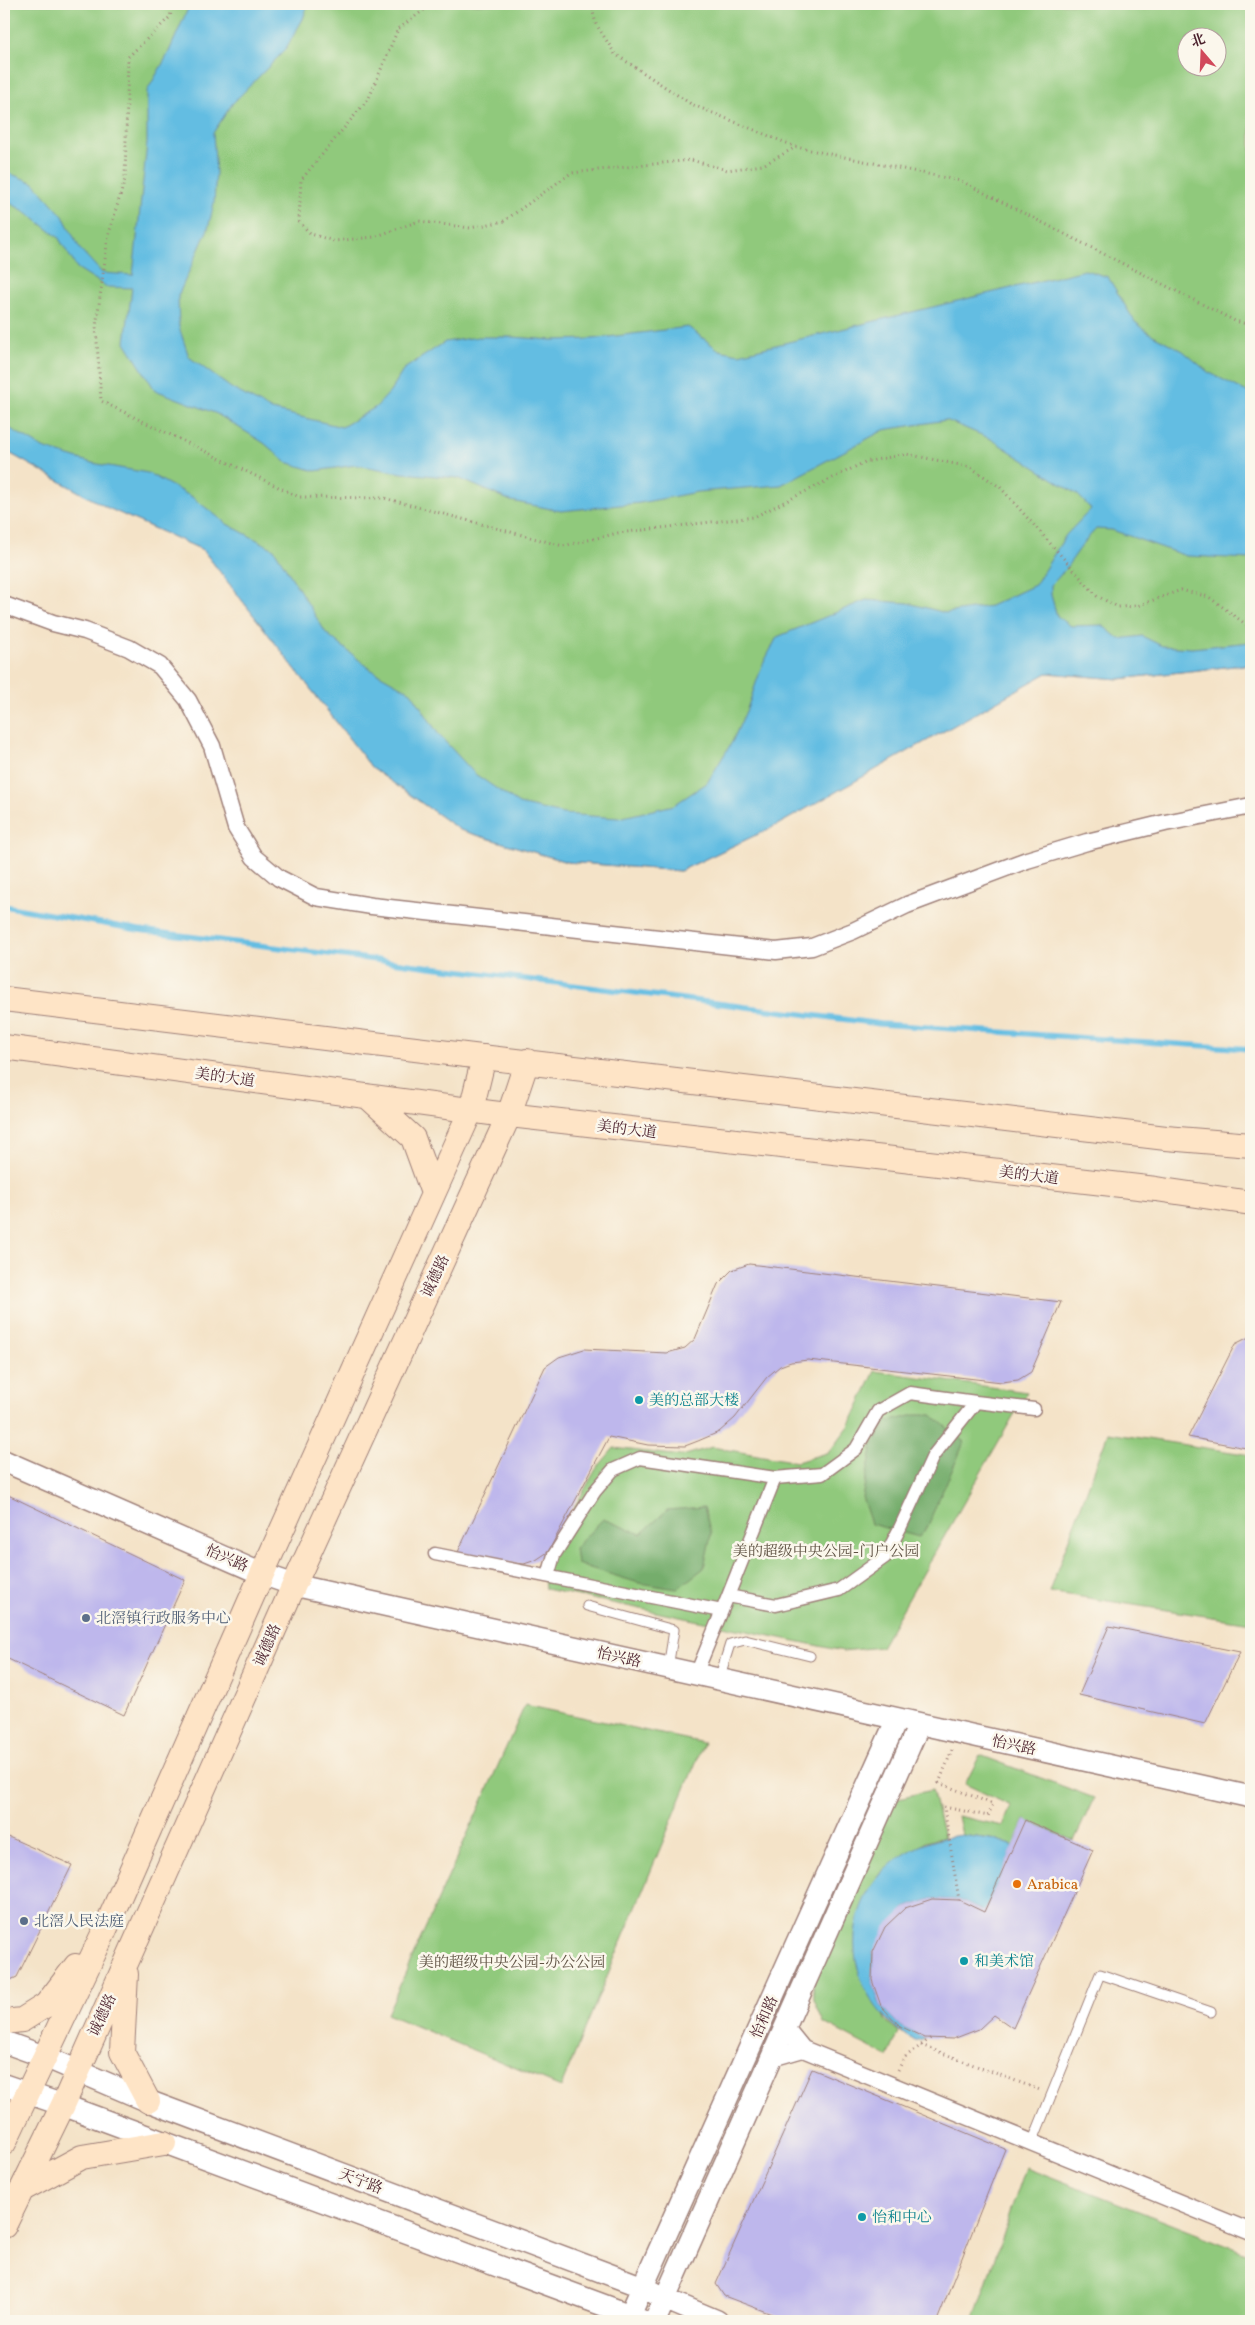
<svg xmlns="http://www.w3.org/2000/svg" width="1255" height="2325" font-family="Vollkorn,'Noto Serif SC',serif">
	<rect width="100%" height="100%" fill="#fbf7ec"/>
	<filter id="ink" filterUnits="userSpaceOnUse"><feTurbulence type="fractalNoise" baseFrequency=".02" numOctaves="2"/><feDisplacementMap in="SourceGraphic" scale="10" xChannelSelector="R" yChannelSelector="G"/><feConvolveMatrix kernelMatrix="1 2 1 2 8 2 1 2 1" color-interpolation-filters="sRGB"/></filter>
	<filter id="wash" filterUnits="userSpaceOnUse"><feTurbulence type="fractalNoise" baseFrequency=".0096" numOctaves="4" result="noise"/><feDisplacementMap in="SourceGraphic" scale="20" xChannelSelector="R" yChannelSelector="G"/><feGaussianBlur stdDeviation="1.12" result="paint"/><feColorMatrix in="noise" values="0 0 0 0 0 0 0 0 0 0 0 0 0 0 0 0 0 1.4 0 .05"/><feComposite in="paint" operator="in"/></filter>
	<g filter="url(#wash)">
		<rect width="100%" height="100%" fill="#f4e3c8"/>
		<path fill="#90c97c" stroke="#6d7454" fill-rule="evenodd" d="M 4,4 L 1251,4 L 1251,664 L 1119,679 L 1047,673 L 779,824 L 680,871 L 567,862 L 460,830 L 372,768 L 203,550 L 108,508 L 4,450 ZM 1188,38 L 1218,38 L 1218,68 L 1188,68 Z
			M 875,1371 L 1027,1392 L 881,1647 L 843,1651 L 545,1589 L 543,1563 L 596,1469 L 614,1448 L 682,1456 L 712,1447 L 797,1462 L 829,1452 L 849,1426 Z
			M 1108,1433 L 1251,1455 L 1251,1623 L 1049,1592 Z
			M 525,1705 L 704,1743 L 561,2087 L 387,2014 Z
			M 980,1755 L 1094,1798 L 1074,1841 L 1025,1820 L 1014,1846 L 997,1840 L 962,1835 L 958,1816 L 1003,1826 L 1011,1806 L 965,1784 Z
			M 932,1790 L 944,1837 L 926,1842 L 882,1872 L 871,1887 L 857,1920 L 855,1936 L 885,2020 L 899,2032 L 888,2057 L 824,2023 L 814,2000 L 813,1978 L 894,1799 Z
			M 1026,2167 L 1251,2255 L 1251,2321 L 973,2321 Z"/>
		<path fill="#74ad6c" stroke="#5f664c" d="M 915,1415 L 932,1415 L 964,1442 C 956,1463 946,1483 937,1503 C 930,1519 932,1523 919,1537 L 871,1524 L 862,1497 L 873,1445 L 886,1422 Z
			M 704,1507 L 711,1534 L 704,1568 L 677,1589 L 639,1583 L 577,1564 L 575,1548 L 603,1519 L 641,1534 L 667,1510 Z"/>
		<path fill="#64bde2" stroke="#576e86" d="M 190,4 L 308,4 L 303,19 L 285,50 L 232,104 L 213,133 L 216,172 L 214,203 L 208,229 L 178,296 L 179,327 L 189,357 L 231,388 L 272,410 L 342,427 L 376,407 L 390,392 L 404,369 L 445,342 L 478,337 L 513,337 L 552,340 L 592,339 L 688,327 L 719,350 L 739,354 L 1085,270 L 1108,277 L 1135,322 L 1151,334 L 1183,351 L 1208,372 L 1251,394 L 1251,559 L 1186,556 L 1112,530 L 1096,529 C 1079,546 1069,568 1051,585 L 1051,595 L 1057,616 L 1071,626 L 1102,625 L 1119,639 L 1142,636 L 1162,646 L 1192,648 L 1251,642 L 1251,664 L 1119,679 L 1047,673 L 779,824 L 680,871 L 567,862 L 460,830 L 372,768 L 203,550 L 108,508 L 4,450 L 4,425 L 43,448 L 92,463 L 148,473 L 192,497 L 227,524 L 274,549 L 326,633 L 370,669 L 411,692 L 439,735 L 475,774 L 519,804 L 563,814 L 619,818 L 674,805 L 707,783 L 732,742 L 747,709 L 762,666 L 777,637 L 866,600 L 908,603 L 946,613 L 990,606 L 1035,585 L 1066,535 L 1091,509 L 1078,495 L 991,439 L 946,420 L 884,430 L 781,485 L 697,492 L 640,503 L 561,511 L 511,501 L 458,478 L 402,473 L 356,465 L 315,471 L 286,462 L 264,443 L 217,414 L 155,390 L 125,342 L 132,288 L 107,287 L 77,268 L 58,237 L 26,212 L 4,200 L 4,171 L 34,183 L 63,216 L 80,249 L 102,273 L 133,275 L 147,143 L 147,91 L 167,56 Z
			M 962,1835 L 997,1840 L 1014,1846 L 984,1912 L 959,1900 L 932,1899 L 905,1908 L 873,1952 L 872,1980 L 881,2006 L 900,2026 L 925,2038 L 914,2041 C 815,1980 846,1847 962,1835 Z"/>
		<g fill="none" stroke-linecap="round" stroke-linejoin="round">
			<path stroke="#64bde2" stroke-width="5.5" d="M 4,906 L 139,930 L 881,1024 L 1251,1049"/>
		</g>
		<g id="blocks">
			<path fill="#beb7ec" d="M 749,1264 L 1061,1302 L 1031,1372 L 1018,1380 L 1002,1382 L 808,1360 L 791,1362 L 780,1366 L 767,1377 L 735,1418 L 719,1432 L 698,1441 L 685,1446 L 648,1445 L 609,1437 L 548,1552 L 536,1560 L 524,1564 L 500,1562 L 458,1552 L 545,1367 L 559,1357 L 584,1349 L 667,1353 L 685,1348 L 695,1339 L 718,1284 L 732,1270 Z
				M 1251,1336 L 1251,1449 L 1188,1437 L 1235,1344 Z
				M 4,1493 L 185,1580 L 124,1715 L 4,1657 Z
				M 1109,1626 L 1240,1652 L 1205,1724 L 1079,1695 Z
				M 1025,1820 L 1093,1850 L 1013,2028 L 994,2015 L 979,2029 L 953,2039 L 925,2038 L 900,2026 L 881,2006 L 872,1980 L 873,1952 L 885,1927 L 905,1908 L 932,1899 L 959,1900 L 984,1912 Z
				M 4,1835 L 72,1865 L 17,1977 L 4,1983 Z
				M 812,2069 L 1005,2149 L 937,2321 L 790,2321 L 724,2296 L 716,2284 Z"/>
		</g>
	</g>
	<g filter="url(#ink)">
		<use href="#blocks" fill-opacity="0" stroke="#9f817a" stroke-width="1"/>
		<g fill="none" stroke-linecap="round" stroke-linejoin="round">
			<g stroke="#9f817a" stroke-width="11">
				<path id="service" d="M 587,1606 L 674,1630 L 668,1668
					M 719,1679 L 730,1644 L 745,1640 L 810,1656
					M 1032,2143 L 1100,1974 L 1211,2012"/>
			</g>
			<g stroke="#9f817a" stroke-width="15">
				<path id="pedestrian" d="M 435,1554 L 722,1611
					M 548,1576 L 554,1555 L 595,1491 L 613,1470 L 640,1458 L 775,1478
					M 728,1596 L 775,1478 L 822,1474 L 856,1449 L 878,1411 L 910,1393 L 976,1402
					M 696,1674 L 728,1596 L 776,1605 L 839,1590 L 885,1557 L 900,1528 L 933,1456 L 976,1402 L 1034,1409"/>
			</g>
			<g stroke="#9f817a" stroke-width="19">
				<path id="minor" d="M 4,605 L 53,623 L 85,631 L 129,648 L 160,666 L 188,700 L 212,746 L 236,828 L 254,857 L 279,878 L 316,897 L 372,906 L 776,951 L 812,947 L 853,931 L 907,905 L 1027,860 L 1087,842 L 1165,823 L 1251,806
					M 786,2028 L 803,2049 L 1251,2232
					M 772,2058 L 803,2049"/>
			</g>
			<g stroke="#9f817a" stroke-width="24">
				<path id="tertiary" d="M 4,1461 L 262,1574 L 294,1585 L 1251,1797
					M 4,2042 L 43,2056 L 148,2101 L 643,2287 L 665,2299 L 717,2321
					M 4,2085 L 63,2105 L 630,2315 L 642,2321
					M 630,2315 L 897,1719
					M 655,2321 L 919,1725"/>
			</g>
			<g stroke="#9f817a" stroke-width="26">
				<path id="secondary" d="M 4,999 L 440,1052 L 1166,1138 L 1251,1145
					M 4,1047 L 491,1113 L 1156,1189 L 1251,1203
					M 367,1096 L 413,1138 L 433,1193
					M 126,1974 L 122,2052 L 148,2101
					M 4,2022 L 22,2020 L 46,2005 L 76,1966
					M 4,2143 L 104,1932 L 262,1574 L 471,1110 L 484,1057
					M 21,2190 L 82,2157 L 164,2143
					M 4,2226 L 63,2105 L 294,1585 L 509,1115 L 527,1061"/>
			</g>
			<path stroke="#9f817a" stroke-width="3" stroke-dasharray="1 4" stroke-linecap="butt" d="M 173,4 L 170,17 L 128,57 L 125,179 L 108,237 L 96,327 L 101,401 L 299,497 L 384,498 L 563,546 L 618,533 L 754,517 L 865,462 L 906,454 L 970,467 L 1000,487 L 1097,596 L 1118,607 L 1137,606 L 1181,590 L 1209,597 L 1251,628
				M 432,4 L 398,29 L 369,98 L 301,180 L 299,222 L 311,234 L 334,241 L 374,237 L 419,221 L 470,228 L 504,221 L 571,173 L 691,160 L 727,170 L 763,165 L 796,147
				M 591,4 L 596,24 L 615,54 L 691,104 L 796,147 L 961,181 L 1235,321 L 1251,325
				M 952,1750 L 939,1783 L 993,1804 L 988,1816 L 944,1807 L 959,1900
				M 921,2045 L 1040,2090
				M 898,2070 L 905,2057 L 931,2038"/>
			<use href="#service" stroke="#fff" stroke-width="9"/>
			<use href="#pedestrian" stroke="#fff" stroke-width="12"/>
			<use href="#minor" stroke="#fff" stroke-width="16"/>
			<use href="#tertiary" stroke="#fff" stroke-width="21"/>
			<use href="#secondary" stroke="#fee4c6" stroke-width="24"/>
		</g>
	</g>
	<g fill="#0f9aa8" stroke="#fbf7ec" stroke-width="2">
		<circle cx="639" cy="1400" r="5"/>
		<circle cx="964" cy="1961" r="5"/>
		<circle cx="862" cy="2217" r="5"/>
	</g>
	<g fill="#5c6f8a" stroke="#fbf7ec" stroke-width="2">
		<circle cx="86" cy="1618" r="5"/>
		<circle cx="24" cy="1921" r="5"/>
	</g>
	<circle fill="#e8710a" stroke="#fbf7ec" stroke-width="2" cx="1017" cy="1884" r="5"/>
	<g text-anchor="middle" stroke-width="5" stroke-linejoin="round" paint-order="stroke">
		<g font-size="15" fill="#4a1f2b" stroke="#fbf7ec">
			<text transform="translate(225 1077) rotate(8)" y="5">美的大道</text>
			<text transform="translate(627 1129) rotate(7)" y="5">美的大道</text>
			<text transform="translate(1029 1175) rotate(7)" y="5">美的大道</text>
			<text transform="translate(435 1276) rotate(-65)" y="5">诚德路</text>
			<text transform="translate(227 1558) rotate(24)" y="5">怡兴路</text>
			<text transform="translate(267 1645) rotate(-66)" y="5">诚德路</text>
			<text transform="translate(619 1657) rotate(13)" y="5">怡兴路</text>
			<text transform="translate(1014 1745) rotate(12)" y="5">怡兴路</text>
			<text transform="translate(102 2015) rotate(-65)" y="5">诚德路</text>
			<text transform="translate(764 2017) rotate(-66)" y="5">怡和路</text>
			<text transform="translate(361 2181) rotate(21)" y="5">天宁路</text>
		</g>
		<g font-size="15" fill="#0d838f" stroke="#fbf7ec" text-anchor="start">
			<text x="649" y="1405">美的总部大楼</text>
			<text x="974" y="1966">和美术馆</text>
			<text x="872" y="2222">怡和中心</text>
		</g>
		<g font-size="15" fill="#5f5243" stroke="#fbf7ec">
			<text x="826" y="1556">美的超级中央公园-门户公园</text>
			<text x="512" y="1967">美的超级中央公园-办公公园</text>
		</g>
		<g font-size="15" fill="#4e5e75" stroke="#fbf7ec" text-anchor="start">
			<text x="96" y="1623">北滘镇行政服务中心</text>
			<text x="34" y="1926">北滘人民法庭</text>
		</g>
		<g font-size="15" fill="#c56008" stroke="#fbf7ec" text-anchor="start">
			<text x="1027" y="1889">Arabica</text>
		</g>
	</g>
	<rect width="1255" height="2325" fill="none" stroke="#fbf7ec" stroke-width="20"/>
	<g transform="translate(1202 52) rotate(341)"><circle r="24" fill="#fbf7ec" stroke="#b4a19f"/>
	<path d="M0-4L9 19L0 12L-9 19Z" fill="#d1495b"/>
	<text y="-8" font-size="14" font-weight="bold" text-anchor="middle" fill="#4a1f2b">北</text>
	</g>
</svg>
